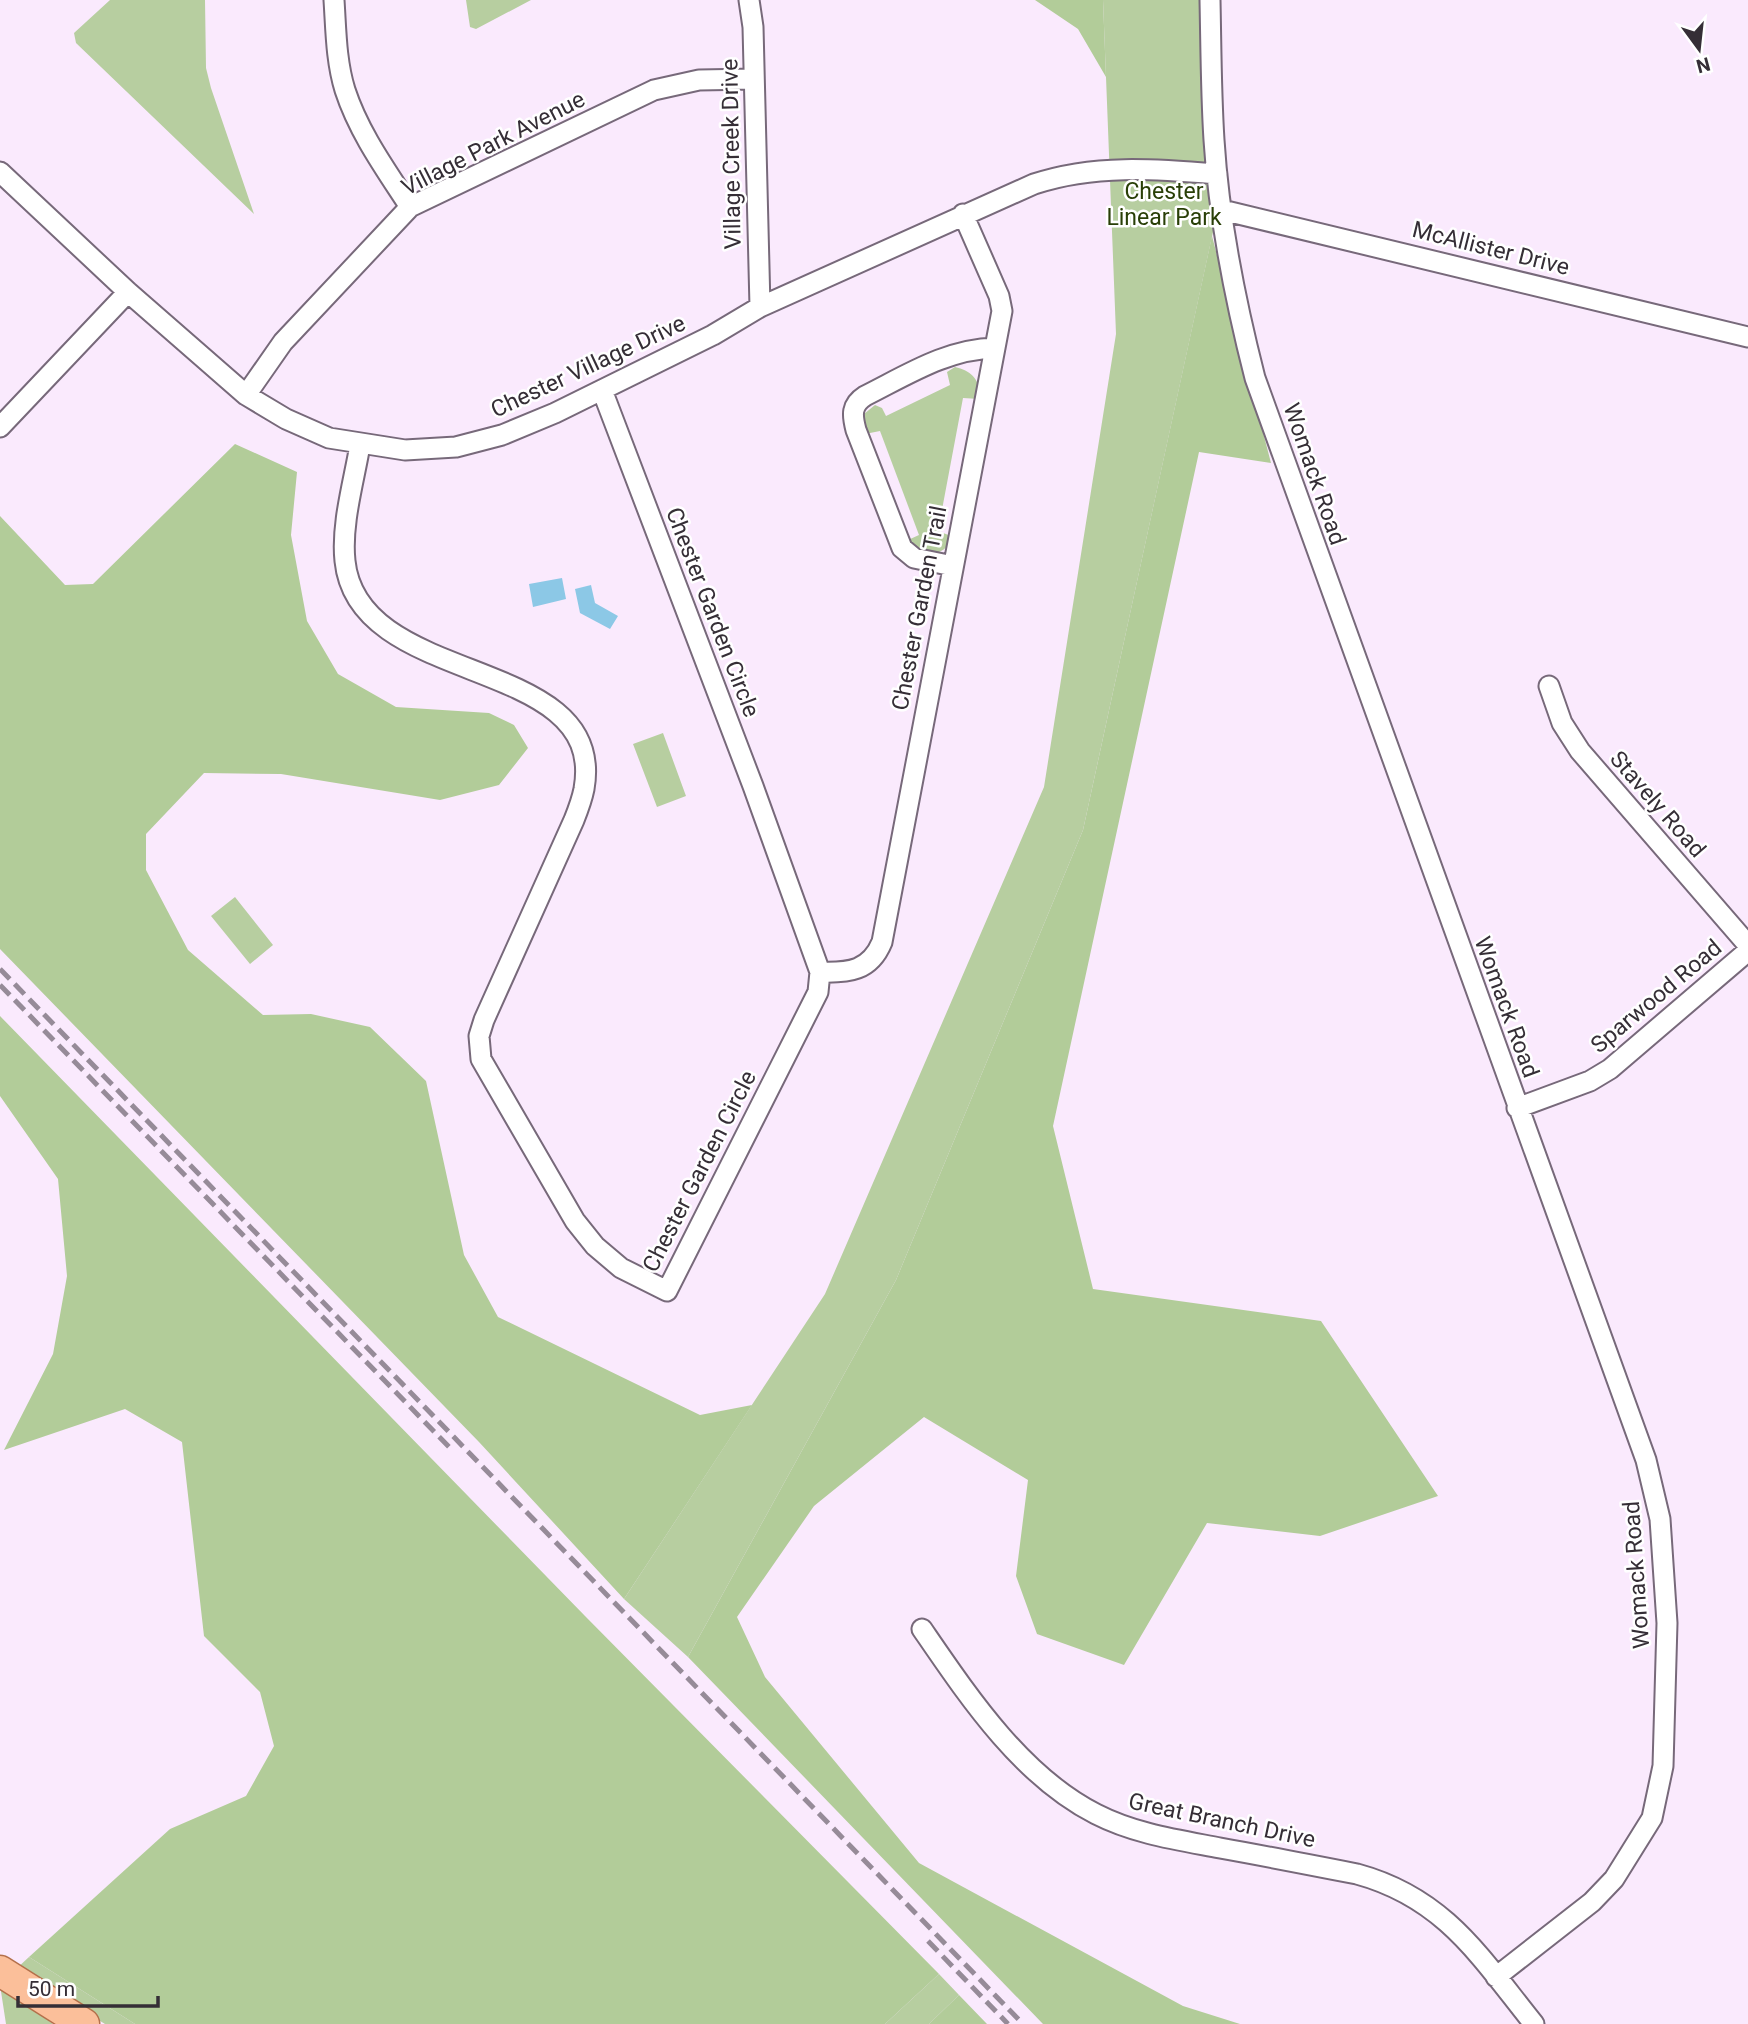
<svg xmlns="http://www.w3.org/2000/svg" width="1748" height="2024" font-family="Roboto,sans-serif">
	<rect width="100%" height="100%" fill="#faeafd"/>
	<path fill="#b7cea0" d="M 110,0 L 205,0 L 206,68 L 211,88 L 254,214 L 76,43 L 74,33 Z
		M 466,0 L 531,0 L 476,29 L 470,27 Z
		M 1103,0 L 1210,0 L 1218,209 L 1083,830 L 896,1280 L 688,1657 L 624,1599 L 825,1294 L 1044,787 L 1116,334 Z
		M 955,367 C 972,371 981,380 979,399 L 963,398 L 938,531 L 951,536 L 951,541 C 941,557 930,554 912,552 L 908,540 L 919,535 L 880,431 L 865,434 L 864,414 L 875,405 L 882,408 L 886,416 L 950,385 L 947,372 Z
		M 663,733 L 686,796 L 657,807 L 633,744 Z
		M 235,897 L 273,945 L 250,964 L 211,916 Z
		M 29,1957 L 135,2024 L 105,2024 L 16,1969 Z
		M 939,1974 L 959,1995 L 929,2024 L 885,2024 Z
		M 0,1985 L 53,2024 L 6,2024 Z"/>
	<path fill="#b2cc99" d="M 1035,0 L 1103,0 L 1106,77 L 1078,29 Z
		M 1212,236 L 1271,463 L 1199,452 L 1053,1126 L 1093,1289 L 1321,1321 L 1438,1496 L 1320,1536 L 1207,1523 L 1124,1665 L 1037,1634 L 1016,1576 L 1028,1480 L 924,1417 L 814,1506 L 737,1617 L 765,1677 L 919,1863 L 1183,2006 L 1240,2024 L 1043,2024 L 688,1657 L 896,1280 L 1083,830 Z
		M 235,444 L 297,472 L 291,535 L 307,621 L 338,674 L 396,707 L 489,713 L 514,725 L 528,748 L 499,785 L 440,800 L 281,774 L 204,773 L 146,834 L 146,870 L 188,950 L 263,1015 L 311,1014 L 370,1027 L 426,1081 L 464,1255 L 498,1317 L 700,1415 L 752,1405 L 624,1599 L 479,1442 L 0,949 L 0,516 L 65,585 L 93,584 Z
		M 0,1016 L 585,1616 L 939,1974 L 885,2024 L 135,2024 L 29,1957 L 170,1829 L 246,1796 L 274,1746 L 260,1692 L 204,1636 L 182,1442 L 125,1409 L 4,1450 L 53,1354 L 67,1276 L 58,1179 L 0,1096 Z
		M 959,1995 L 987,2024 L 929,2024 Z"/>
	<path fill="#8cc8e6" d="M 562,578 L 566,599 L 533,607 L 529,584 Z
		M 591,585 L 595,603 L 618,616 L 610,629 L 580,613 L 575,589 Z"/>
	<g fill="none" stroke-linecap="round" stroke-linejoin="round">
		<g stroke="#77697a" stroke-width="23">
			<path id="street" d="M 334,0 C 336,30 336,61 345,90 C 359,133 386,170 410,207
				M 749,0 L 753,27 L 760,307
				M 1210,0 C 1211,47 1211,93 1214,140 C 1219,220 1235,300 1255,378 L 1646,1460 L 1660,1519 L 1667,1623 L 1663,1766 L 1652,1818 L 1614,1879 L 1592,1902 L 1496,1977
				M 0,172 L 128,292 L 246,395 L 286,419 L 329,438 L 405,450 L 456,447 L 502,435 L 555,413 L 713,335 L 760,307 L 1034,184 C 1094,164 1155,169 1217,174
				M 1222,210 L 1748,337
				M 246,395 L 283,342 L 410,207 L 654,90 L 699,80 L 754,79
				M 0,427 L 128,292
				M 360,445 C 354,481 341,524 345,561 C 358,690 608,653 584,789 C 582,799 578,810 574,820 L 484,1020 L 479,1036 L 481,1059 L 575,1221 L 595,1246 L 621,1268 L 667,1291 L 818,992 L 820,972 L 753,786 L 602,390
				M 953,566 L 914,558 L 902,548 L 856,430 C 852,415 851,405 865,396 C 907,375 947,349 995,348
				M 1549,686 L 1562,723 L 1580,751 L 1748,945
				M 820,972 C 849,973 870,971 882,942 L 1002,311 L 999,296 L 963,214
				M 1517,1108 L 1590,1081 L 1610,1069 L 1748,951
				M 922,1629 C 968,1696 1021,1776 1096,1814 C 1135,1834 1178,1840 1220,1848 C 1265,1856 1311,1865 1357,1874 C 1445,1898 1480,1957 1534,2024"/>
		</g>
		<g stroke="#b4704b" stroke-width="33">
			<path id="primary" d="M 0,1971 L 84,2024"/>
		</g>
		<use href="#street" stroke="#fff" stroke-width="19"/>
		<use href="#primary" stroke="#fbbf9a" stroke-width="30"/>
		<path stroke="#968b98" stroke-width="5" stroke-dasharray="14 7" stroke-linecap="butt" d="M 0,969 L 1023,2024
			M 0,985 L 453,1451
			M 928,1941 L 1008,2024"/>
	</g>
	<g text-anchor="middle" stroke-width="5" stroke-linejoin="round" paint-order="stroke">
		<g font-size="23" fill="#352e36" stroke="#fff">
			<text transform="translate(493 143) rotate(-27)" y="8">Village Park Avenue</text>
			<text transform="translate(731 154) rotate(-91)" y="8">Village Creek Drive</text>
			<text transform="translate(1491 248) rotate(14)" y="8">McAllister Drive</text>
			<text transform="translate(588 366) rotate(-25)" y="8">Chester Village Drive</text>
			<text transform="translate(1315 474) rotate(71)" y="8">Womack Road</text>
			<text transform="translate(919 608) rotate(-79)" y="8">Chester Garden Trail</text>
			<text transform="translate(713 612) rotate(69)" y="8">Chester Garden Circle</text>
			<text transform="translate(1658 804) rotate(49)" y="8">Stavely Road</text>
			<text transform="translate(1656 996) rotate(-40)" y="8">Sparwood Road</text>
			<text transform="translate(1507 1007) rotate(70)" y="8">Womack Road</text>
			<text transform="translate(699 1171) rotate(-63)" y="8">Chester Garden Circle</text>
			<text transform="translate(1636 1575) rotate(-94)" y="8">Womack Road</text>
			<text transform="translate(1222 1820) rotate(12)" y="8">Great Branch Drive</text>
		</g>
		<g font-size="23" fill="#293f07" stroke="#fff">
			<text x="1164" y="199">Chester<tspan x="1164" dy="26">Linear Park</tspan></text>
		</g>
	</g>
	<g transform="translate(1699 49) rotate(165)" stroke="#ffffff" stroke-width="5" paint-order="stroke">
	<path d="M0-5L12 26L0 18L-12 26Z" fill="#352e36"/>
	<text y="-10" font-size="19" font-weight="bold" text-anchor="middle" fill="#352e36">N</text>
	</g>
	<path d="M18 1996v10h140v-10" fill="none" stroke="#352e36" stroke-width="3.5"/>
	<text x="28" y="1996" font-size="21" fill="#352e36" stroke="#ffffff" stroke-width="5" paint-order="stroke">50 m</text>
</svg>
